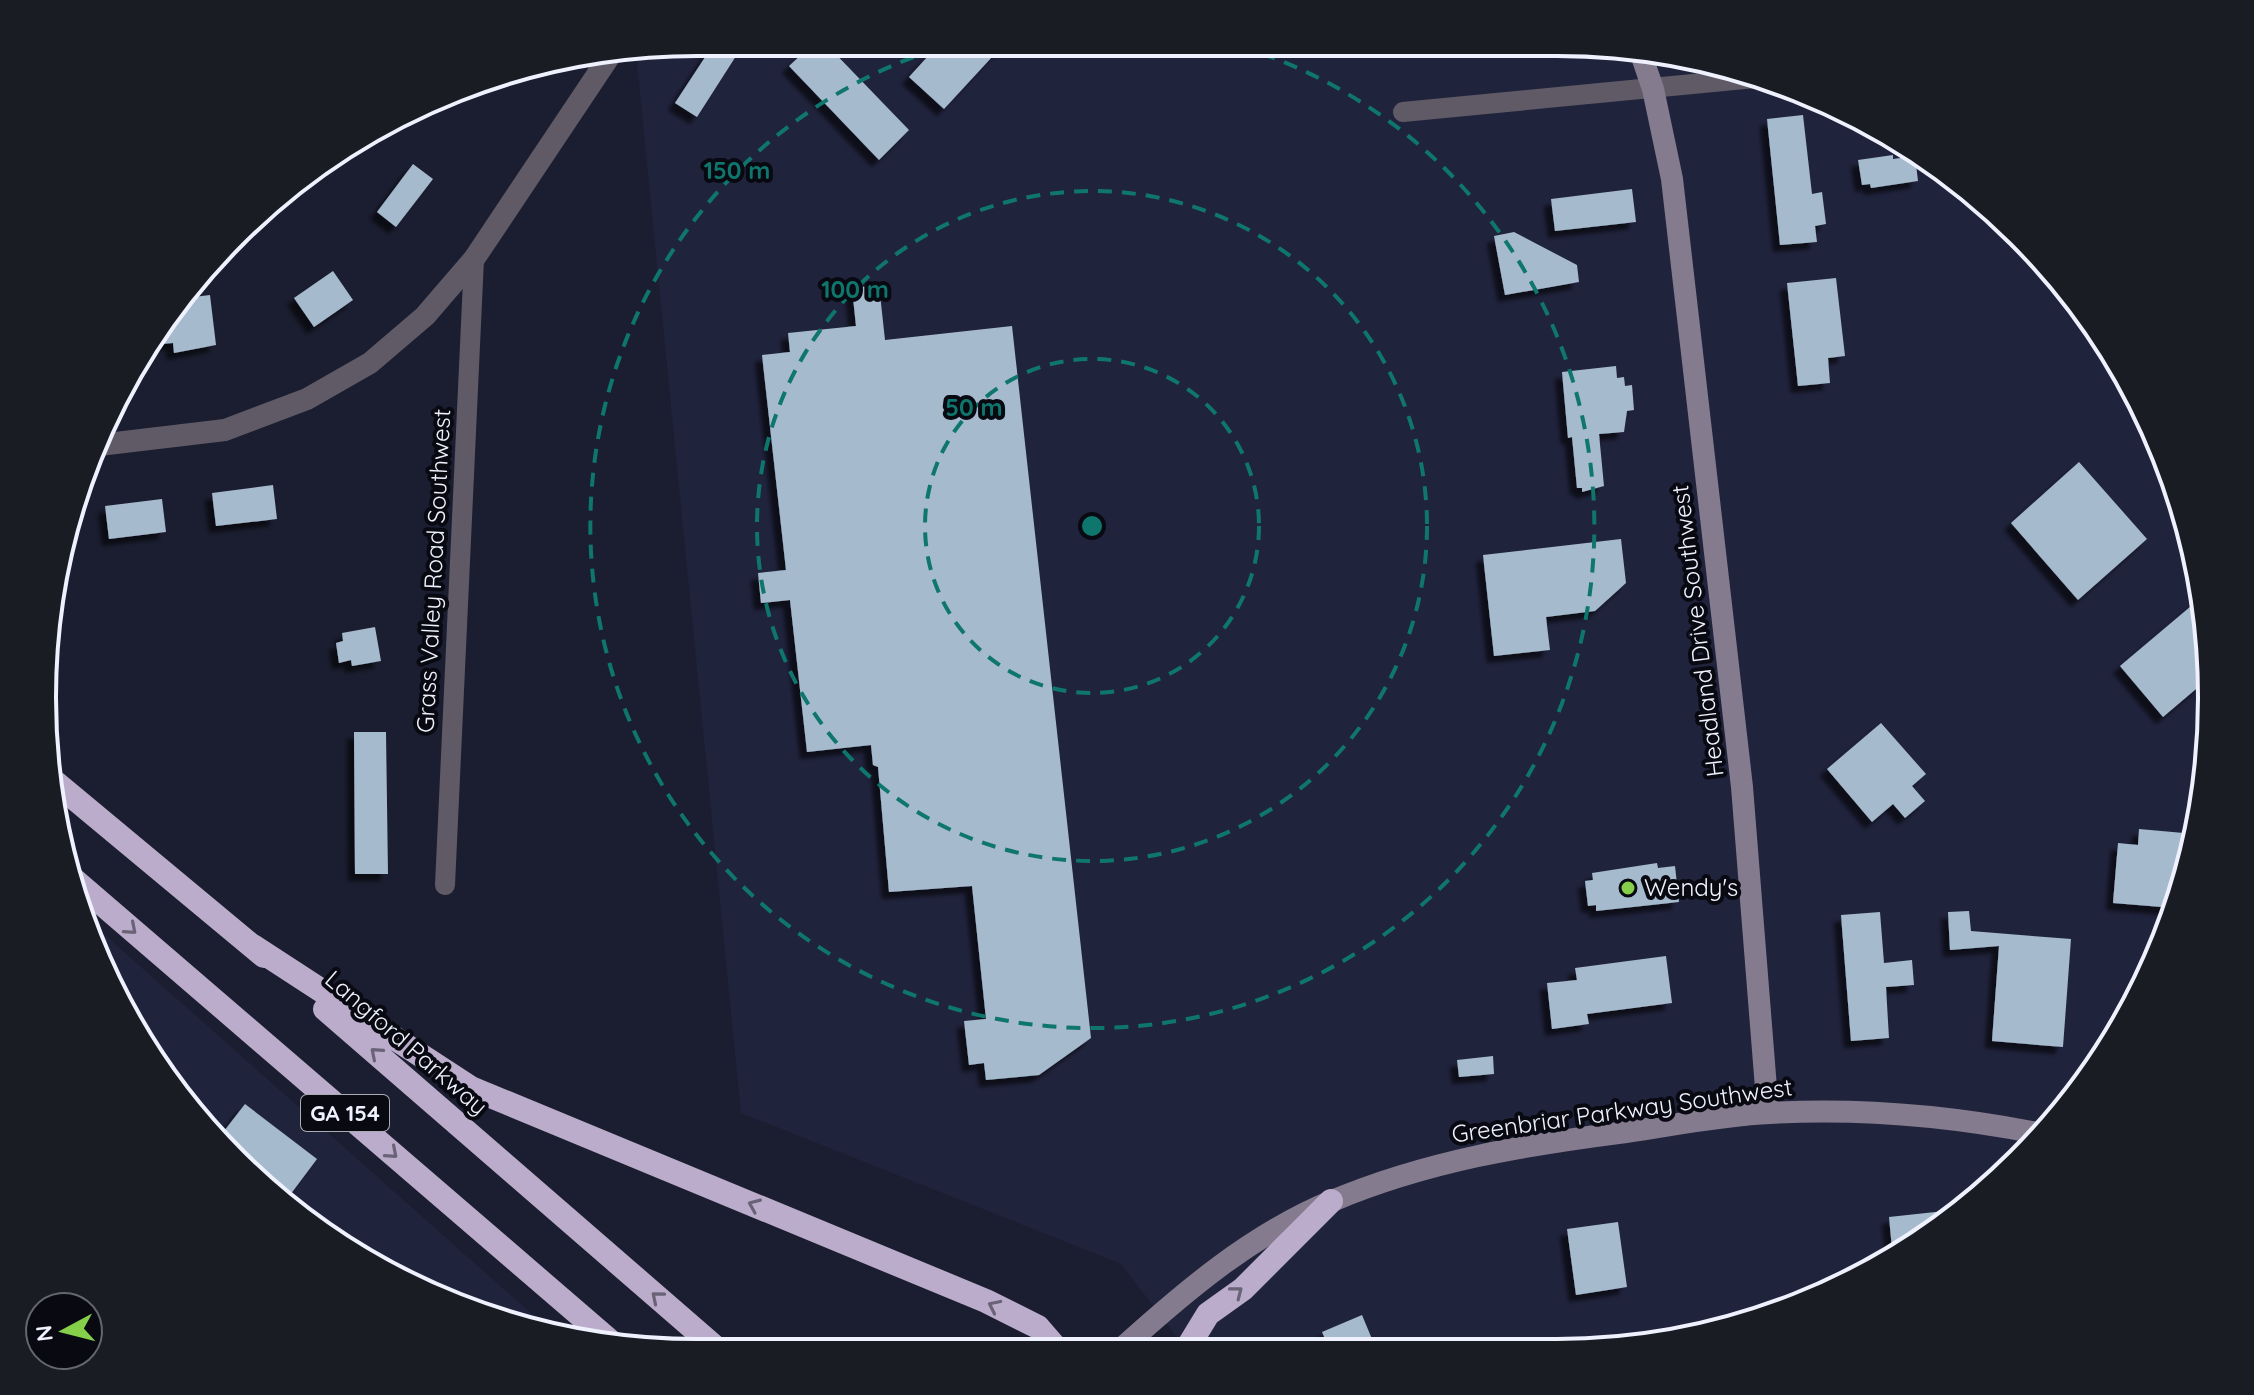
<svg xmlns="http://www.w3.org/2000/svg" width="2254" height="1395" font-family="Quicksand,sans-serif">
	<defs>
		<filter id="shadow"><feDropShadow dx="-7" dy="7" stdDeviation="2" flood-color="#0009"/></filter>
	</defs>
	<rect width="100%" height="100%" fill="#1b1e30"/>
	<path fill="#20233c" d="M 698,42 L 1642,48 L 1807,92 L 1955,177 L 2049,265 L 2124,369 L 2177,486 L 2206,611 L 2211,740 L 2190,867 L 2145,987 L 2077,1096 L 1988,1191 L 1884,1265 L 1767,1318 L 1600,1352 L 1187,1350 L 1121,1264 L 741,1113 L 636,52 Z
		M 78,911 L 551,1331 L 447,1303 L 299,1218 L 153,1062 Z"/>
	<path fill="#a6bace" filter="url(#shadow)" d="M 715,42 L 745,42 L 697,117 L 675,103 Z
		M 814,43 L 825,43 L 909,130 L 879,160 L 789,66 Z
		M 940,43 L 1004,44 L 944,109 L 909,77 Z
		M 1803,115 L 1812,194 L 1822,192 L 1826,224 L 1815,226 L 1817,242 L 1780,245 L 1767,119 Z
		M 1893,155 L 1893,159 L 1915,156 L 1918,181 L 1871,188 L 1870,184 L 1862,185 L 1858,160 Z
		M 413,164 L 433,179 L 396,227 L 377,212 Z
		M 1632,189 L 1636,222 L 1555,231 L 1551,199 Z
		M 1514,232 L 1577,265 L 1579,282 L 1505,295 L 1494,236 Z
		M 333,271 L 353,300 L 314,327 L 294,298 Z
		M 1836,278 L 1845,356 L 1828,358 L 1830,383 L 1798,386 L 1787,283 Z
		M 879,285 L 885,340 L 1012,326 L 1091,1038 L 1039,1075 L 986,1080 L 984,1063 L 969,1065 L 964,1021 L 986,1019 L 972,886 L 889,892 L 878,767 L 873,765 L 871,745 L 807,752 L 790,600 L 761,603 L 758,573 L 786,570 L 762,355 L 790,352 L 788,333 L 856,326 L 852,288 Z
		M 210,295 L 216,345 L 174,353 L 173,343 L 161,344 L 160,331 L 177,299 Z
		M 1616,366 L 1617,378 L 1624,377 L 1625,386 L 1632,385 L 1634,410 L 1627,411 L 1624,432 L 1599,434 L 1604,486 L 1582,492 L 1582,488 L 1577,488 L 1572,437 L 1568,438 L 1562,372 Z
		M 2079,462 L 2147,539 L 2078,600 L 2011,523 Z
		M 273,485 L 277,519 L 216,526 L 212,493 Z
		M 162,499 L 166,532 L 109,539 L 105,506 Z
		M 1621,539 L 1626,583 L 1595,611 L 1546,617 L 1550,650 L 1494,656 L 1483,555 Z
		M 2203,596 L 2209,678 L 2163,717 L 2120,666 Z
		M 375,627 L 381,661 L 352,666 L 351,660 L 339,663 L 336,643 L 343,641 L 342,633 Z
		M 1881,723 L 1926,774 L 1912,786 L 1925,801 L 1905,818 L 1893,804 L 1872,822 L 1827,769 Z
		M 354,732 L 386,732 L 388,874 L 355,874 Z
		M 2139,829 L 2195,834 L 2190,867 L 2174,908 L 2113,903 L 2118,843 L 2138,845 Z
		M 1657,863 L 1658,868 L 1675,866 L 1679,902 L 1596,911 L 1596,905 L 1588,906 L 1585,881 L 1593,880 L 1592,873 Z
		M 1969,911 L 1971,931 L 2071,939 L 2063,1047 L 1992,1041 L 1999,946 L 1950,950 L 1948,912 Z
		M 1880,912 L 1884,963 L 1912,960 L 1914,985 L 1886,987 L 1889,1038 L 1851,1041 L 1841,915 Z
		M 1666,956 L 1672,1003 L 1587,1014 L 1589,1024 L 1552,1029 L 1547,983 L 1577,980 L 1575,968 Z
		M 1493,1056 L 1494,1074 L 1459,1077 L 1457,1060 Z
		M 245,1104 L 317,1159 L 284,1203 L 221,1135 Z
		M 1963,1209 L 1893,1259 L 1889,1217 Z
		M 1618,1222 L 1627,1287 L 1576,1295 L 1567,1229 Z
		M 1362,1315 L 1377,1351 L 1330,1350 L 1322,1332 Z"/>
	<g fill="none" stroke-linecap="round" stroke-linejoin="round">
		<path stroke="#605a66" stroke-width="20" d="M 1403,112 L 1755,78
			M 445,885 L 474,259"/>
		<path stroke="#605a66" stroke-width="22" d="M 99,445 L 225,430 L 307,399 L 370,363 L 425,316 L 474,259 L 609,57"/>
		<path stroke="#847b8e" stroke-width="22" d="M 1639,48 L 1653,89 L 1672,179 L 1742,787 L 1768,1113
			M 1120,1350 C 1184,1292 1252,1234 1332,1201 C 1427,1161 1524,1145 1626,1132 C 1674,1125 1722,1115 1770,1113 C 1862,1108 1952,1116 2042,1134"/>
		<path stroke="#baacca" stroke-width="24" d="M 56,783 L 264,956
			M 72,878 L 617,1347
			M 253,946 L 471,1088 L 986,1301 L 1038,1327 L 1057,1349
			M 325,1009 L 716,1348
			M 1186,1350 L 1208,1314 L 1243,1289 L 1331,1201"/>
	</g>
	<defs><path id="oneway-chevron" d="M-2-3.5L2.5 0L-2 3.5" fill="none" stroke-width="1.6" stroke-linecap="round" stroke-linejoin="round" transform="scale(2)"/></defs>
	<g stroke="#6a6377">
		<use href="#oneway-chevron" transform="translate(131 929) rotate(41)"/>
		<use href="#oneway-chevron" transform="translate(376 1053) rotate(-139)"/>
		<use href="#oneway-chevron" transform="translate(392 1153) rotate(41)"/>
		<use href="#oneway-chevron" transform="translate(754 1205) rotate(-157)"/>
		<use href="#oneway-chevron" transform="translate(1237 1292) rotate(-38)"/>
		<use href="#oneway-chevron" transform="translate(657 1297) rotate(-140)"/>
		<use href="#oneway-chevron" transform="translate(994 1306) rotate(-154)"/>
	</g>
	<g fill="none" stroke="#0f766e" stroke-width="4" stroke-dasharray="14 10">
		<circle cx="1092" cy="526" r="167"/>
		<circle cx="1092" cy="526" r="335"/>
		<path d="M1239 46A502 502 0 1 1 949 45"/>
	</g>
	<circle fill="#86cf4b" stroke="#080911" stroke-width="3" cx="1628" cy="888" r="8"/>
	<g text-anchor="middle" stroke-width="8" stroke-linejoin="round" paint-order="stroke">
		<rect fill="#080911" stroke="#aaabb7" stroke-width="2" x="301" y="1095" width="88" height="36" rx="6"/>
		<g font-size="22" font-weight="bold" fill="#eff1fe">
			<text x="345" y="1121">GA 154</text>
		</g>
		<g font-size="24" fill="#eff1fe" stroke="#080911">
			<text transform="translate(434 571) rotate(-87)" y="8">Grass Valley Road Southwest</text>
			<text transform="translate(1698 631) rotate(-97)" y="8">Headland Drive Southwest</text>
			<text transform="translate(406 1043) rotate(41)" y="8">Langford Parkway</text>
			<text transform="translate(1622 1111) rotate(-8)" y="8">Greenbriar Parkway Southwest</text>
		</g>
		<g font-size="24" fill="#eff1fe" stroke="#080911" text-anchor="start">
			<text x="1644" y="896">Wendy's</text>
		</g>
	</g>
	<path d="M0 0H2254V1395H0ZM697 56H1557A641 641 0 0 1 2198 697V698A641 641 0 0 1 1557 1339H697A641 641 0 0 1 56 698V697A641 641 0 0 1 697 56Z" fill="#1a1c24" fill-rule="evenodd"/>
	<path fill="none" stroke="#eff1fe" stroke-width="4" d="M697 56H1557A641 641 0 0 1 2198 697V698A641 641 0 0 1 1557 1339H697A641 641 0 0 1 56 698V697A641 641 0 0 1 697 56Z"/>
	<circle cx="1092" cy="526" r="12" fill="#0f766e" stroke="#080911" stroke-width="4"/>
	<g font-size="24" text-anchor="middle" font-weight="bold" fill="#0f766e" stroke="#080911" stroke-width="8" stroke-linejoin="round" paint-order="stroke">
		<text x="737" y="179">150 m</text>
		<text x="855" y="298">100 m</text>
		<text x="974" y="416">50 m</text>
	</g>
	<g transform="translate(64 1331) rotate(263)"><circle r="38" fill="#080911" stroke="#646670" stroke-width="2"/>
	<path d="M0-6L14 30L0 20L-14 30Z" fill="#86cf4b"/>
	<text y="-12" font-size="22" font-weight="bold" text-anchor="middle" fill="#eff1fe">N</text>
	</g>
</svg>
